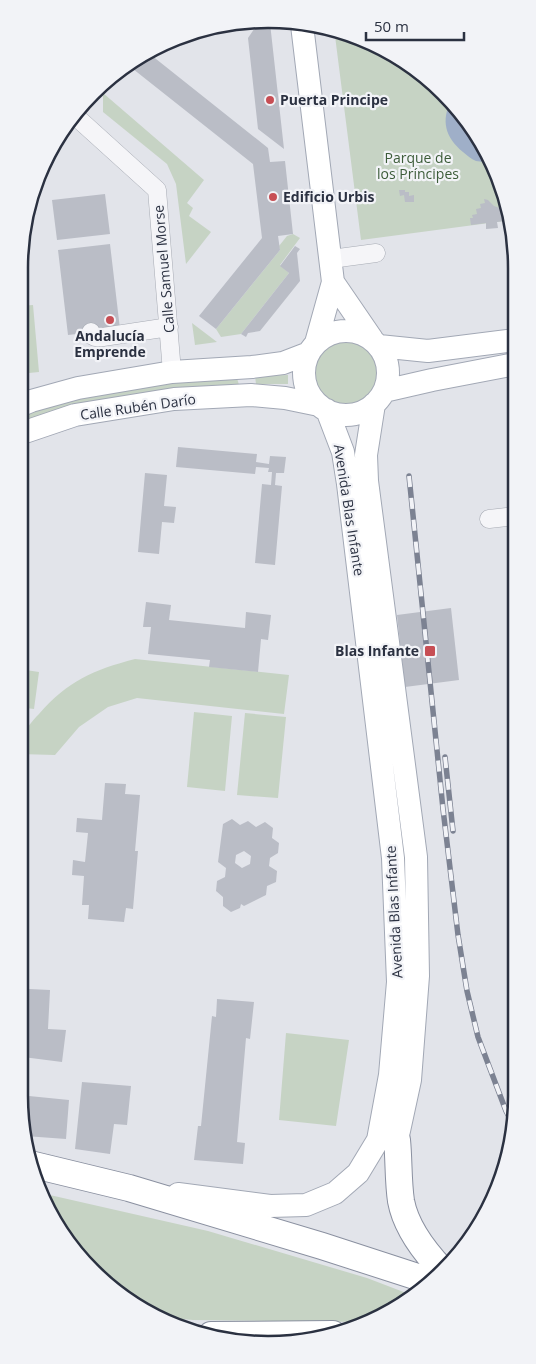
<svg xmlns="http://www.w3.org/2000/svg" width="536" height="1364" font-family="'Open Sans',sans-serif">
	<rect width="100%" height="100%" fill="#e2e4ea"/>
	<path fill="#c6d3c4" d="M 334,28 L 406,61 L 456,104 L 498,172 L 511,220 L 361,240 Z
		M 103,93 L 204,180 L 187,203 L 193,208 L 189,216 L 211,232 L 186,264 L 176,184 L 167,164 L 103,112 Z
		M 293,234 L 300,238 L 280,265 L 289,273 L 241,334 L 221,337 L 216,329 L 280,250 L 279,246 L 287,236 Z
		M 33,305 L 39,372 L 19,374 L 19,306 Z
		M 192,323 L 217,342 L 195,345 Z
		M314 374a33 33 0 1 1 66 0a33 33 0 1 1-66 0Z
		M 288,375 L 288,384 L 256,384 L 255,376 Z
		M 237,378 L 239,385 L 19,423 L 19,415 L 58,402 L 170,382 Z
		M 135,659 L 289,675 L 284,714 L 137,698 L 108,707 L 79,727 L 55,755 L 19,754 C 19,751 18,746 19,742 C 21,734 33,720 39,714 C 68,681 93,670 135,659 Z
		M 19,669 L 39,672 L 34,709 L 19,707 Z
		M 194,712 L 232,716 L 225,791 L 187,787 Z
		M 245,713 L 286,717 L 278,798 L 237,795 Z
		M 286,1033 L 349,1040 L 336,1126 L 279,1120 Z
		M 41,1193 L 208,1231 L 367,1278 L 414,1296 L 406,1303 L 361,1322 L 193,1320 L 157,1317 L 144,1312 L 80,1260 Z"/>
	<path fill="#9fafc8" d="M 451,100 L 456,104 L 492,162 C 487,162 481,162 476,161 C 471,159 467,155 463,152 C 445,137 441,121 451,100 Z"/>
	<path fill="#babdc6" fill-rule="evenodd" d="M 259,22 L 270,23 L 284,149 L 258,129 L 248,38 Z
		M 146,51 L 268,148 L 270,162 L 285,161 L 293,234 L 278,236 L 280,250 L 216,329 L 199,316 L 262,238 L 253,164 L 128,65 Z
		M 399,190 L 405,190 L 405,192 L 409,192 L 409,196 L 414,195 L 414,202 L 405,202 L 404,195 L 400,196 Z
		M 105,194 L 110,234 L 57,240 L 52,200 Z
		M 484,199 L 488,200 L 494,206 L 502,209 L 504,221 L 497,222 L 498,228 L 486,229 L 486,223 L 471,225 L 470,218 L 473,218 L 472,215 L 477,214 L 476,209 L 481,208 L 480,204 L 485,203 Z
		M 110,244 L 120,329 L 68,335 L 58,250 Z
		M 295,246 L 300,249 L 297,253 L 300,281 L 260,331 L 248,333 L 246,337 L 241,334 L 289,273 L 280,266 Z
		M 178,447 L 257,454 L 256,462 L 269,464 L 270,456 L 286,457 L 284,473 L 276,473 L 275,485 L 282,486 L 275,565 L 255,563 L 262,484 L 271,485 L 272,472 L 268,472 L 269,468 L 256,467 L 255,474 L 176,467 Z
		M 145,473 L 167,475 L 164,506 L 176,507 L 174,523 L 162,522 L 159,554 L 138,552 Z
		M 146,602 L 171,605 L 169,620 L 245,628 L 246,612 L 271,615 L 268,640 L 261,639 L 258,672 L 209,667 L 210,660 L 148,654 L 151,627 L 143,627 Z
		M 451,608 L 459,680 L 405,687 L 397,615 Z
		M 105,783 L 126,784 L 125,794 L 140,795 L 135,851 L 138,851 L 133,909 L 126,908 L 124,922 L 88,919 L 89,905 L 82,905 L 84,876 L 72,875 L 73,860 L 85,862 L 88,833 L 76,832 L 77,818 L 102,820 Z
		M 232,819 L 240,825 L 248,821 L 256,827 L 265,822 L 273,828 L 272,838 L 279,843 L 278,853 L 270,858 L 269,866 L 277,871 L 276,882 L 267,886 L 266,895 L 244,906 L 241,904 L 240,908 L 231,912 L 223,906 L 223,897 L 216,891 L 217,881 L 225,877 L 226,868 L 218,862 L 223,824 ZM 244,851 L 251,856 L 250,864 L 242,868 L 235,863 L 236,855 Z
		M 29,989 L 50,990 L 48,1029 L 66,1030 L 62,1062 L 23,1057 Z
		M 217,999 L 254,1002 L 250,1039 L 246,1038 L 237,1142 L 245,1143 L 243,1164 L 194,1160 L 198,1126 L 201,1126 L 212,1016 L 216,1017 Z
		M 82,1082 L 131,1086 L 127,1125 L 114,1124 L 110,1154 L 75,1149 Z
		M 19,1095 L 69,1100 L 66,1139 L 25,1136 Z"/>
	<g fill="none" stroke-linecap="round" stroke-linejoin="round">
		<g stroke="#a7abb4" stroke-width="19">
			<path id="minor" d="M 73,114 L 157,190 L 172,372
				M 331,259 L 376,253
				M 91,332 L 91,335 L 95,337 L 103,337 L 169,327
				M 489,519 L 516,516
				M 19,787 L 19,823"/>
		</g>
		<g stroke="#a2a8b5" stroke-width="24">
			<path id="major" d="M 302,25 L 333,282 L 316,343
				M 333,282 L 372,339
				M304 373a42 42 0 1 1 84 0a42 42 0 1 1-84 0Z
				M 379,346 L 428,351 L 515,340
				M 384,391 L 432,380 L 515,364
				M 374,404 L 366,455 L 367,481 L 416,857 L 418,976 L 410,1080 L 397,1140
				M 19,406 L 31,401 L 78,388 L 172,372 L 252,367 L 283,363 L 309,353
				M 19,434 L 75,415 L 174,399 L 251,395 L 285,398 L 319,405
				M 178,1194 L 270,1206 L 306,1205 L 335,1193 L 358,1173 L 378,1140 L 390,1075 L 398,982 L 393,858 L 348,484 L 343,452 L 327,410"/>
		</g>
		<g stroke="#8a90a0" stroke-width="28">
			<path id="highway" d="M 397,1140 C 399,1160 398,1181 401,1201 C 406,1228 424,1251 442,1270
				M 30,1164 L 129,1188 L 322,1246 L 430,1281
				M 211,1335 L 333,1334"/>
		</g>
		<use href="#minor" stroke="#f5f5f8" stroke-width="18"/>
		<use href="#major" stroke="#fff" stroke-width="22"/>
		<use href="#highway" stroke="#fff" stroke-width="26"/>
		<g stroke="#7c8292" stroke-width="5.5">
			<path id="rail" d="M 409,476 L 443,809 L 458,935 L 467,991 L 478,1037 L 506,1111 L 513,1124
				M 445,757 L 453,831"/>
		</g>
		<use href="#rail" stroke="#f2f3f7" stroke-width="4" stroke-dasharray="11" stroke-linecap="butt"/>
	</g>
	<g fill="#c74e54" stroke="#f2f3f7" stroke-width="2">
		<circle cx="270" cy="100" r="5"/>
		<circle cx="273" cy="197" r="5"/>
		<circle cx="110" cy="320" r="5"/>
		<rect x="424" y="645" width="12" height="12" rx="2.5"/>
	</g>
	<g text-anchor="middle" stroke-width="4.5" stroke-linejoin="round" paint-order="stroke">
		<g font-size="14" font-weight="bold" fill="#2b3141" stroke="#f2f3f7" text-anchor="start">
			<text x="280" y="105">Puerta Principe</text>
			<text x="283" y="202">Edificio Urbis</text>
			<text x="110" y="341" text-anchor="middle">Andalucía<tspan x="110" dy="16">Emprende</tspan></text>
			<text x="419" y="656" text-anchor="end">Blas Infante</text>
		</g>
		<g font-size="14" fill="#3c5c39" stroke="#f2f3f7">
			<text x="418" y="163">Parque de<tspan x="418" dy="16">los Príncipes</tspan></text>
		</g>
		<g font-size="14" fill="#2b3141" stroke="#f2f3f7">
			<text transform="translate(164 269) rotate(-95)" y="5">Calle Samuel Morse</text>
			<text transform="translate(138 407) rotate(-8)" y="5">Calle Rubén Darío</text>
			<text transform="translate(349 510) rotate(81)" y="5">Avenida Blas Infante</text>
			<text transform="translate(394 912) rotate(-93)" y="5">Avenida Blas Infante</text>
		</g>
	</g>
	<path d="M0 0H536V1364H0ZM268 28H268A240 240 0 0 1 508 268V1096A240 240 0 0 1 268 1336H268A240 240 0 0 1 28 1096V268A240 240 0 0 1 268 28Z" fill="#f2f3f7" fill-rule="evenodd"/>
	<path fill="none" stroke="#2b3141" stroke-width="2.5" d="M268 28H268A240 240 0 0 1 508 268V1096A240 240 0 0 1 268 1336H268A240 240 0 0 1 28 1096V268A240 240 0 0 1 268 28Z"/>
	<path d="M366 32v8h98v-8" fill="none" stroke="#2b3141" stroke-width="2.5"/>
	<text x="374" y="32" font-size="15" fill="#2b3141" stroke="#f2f3f7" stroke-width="4" paint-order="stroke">50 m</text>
</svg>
